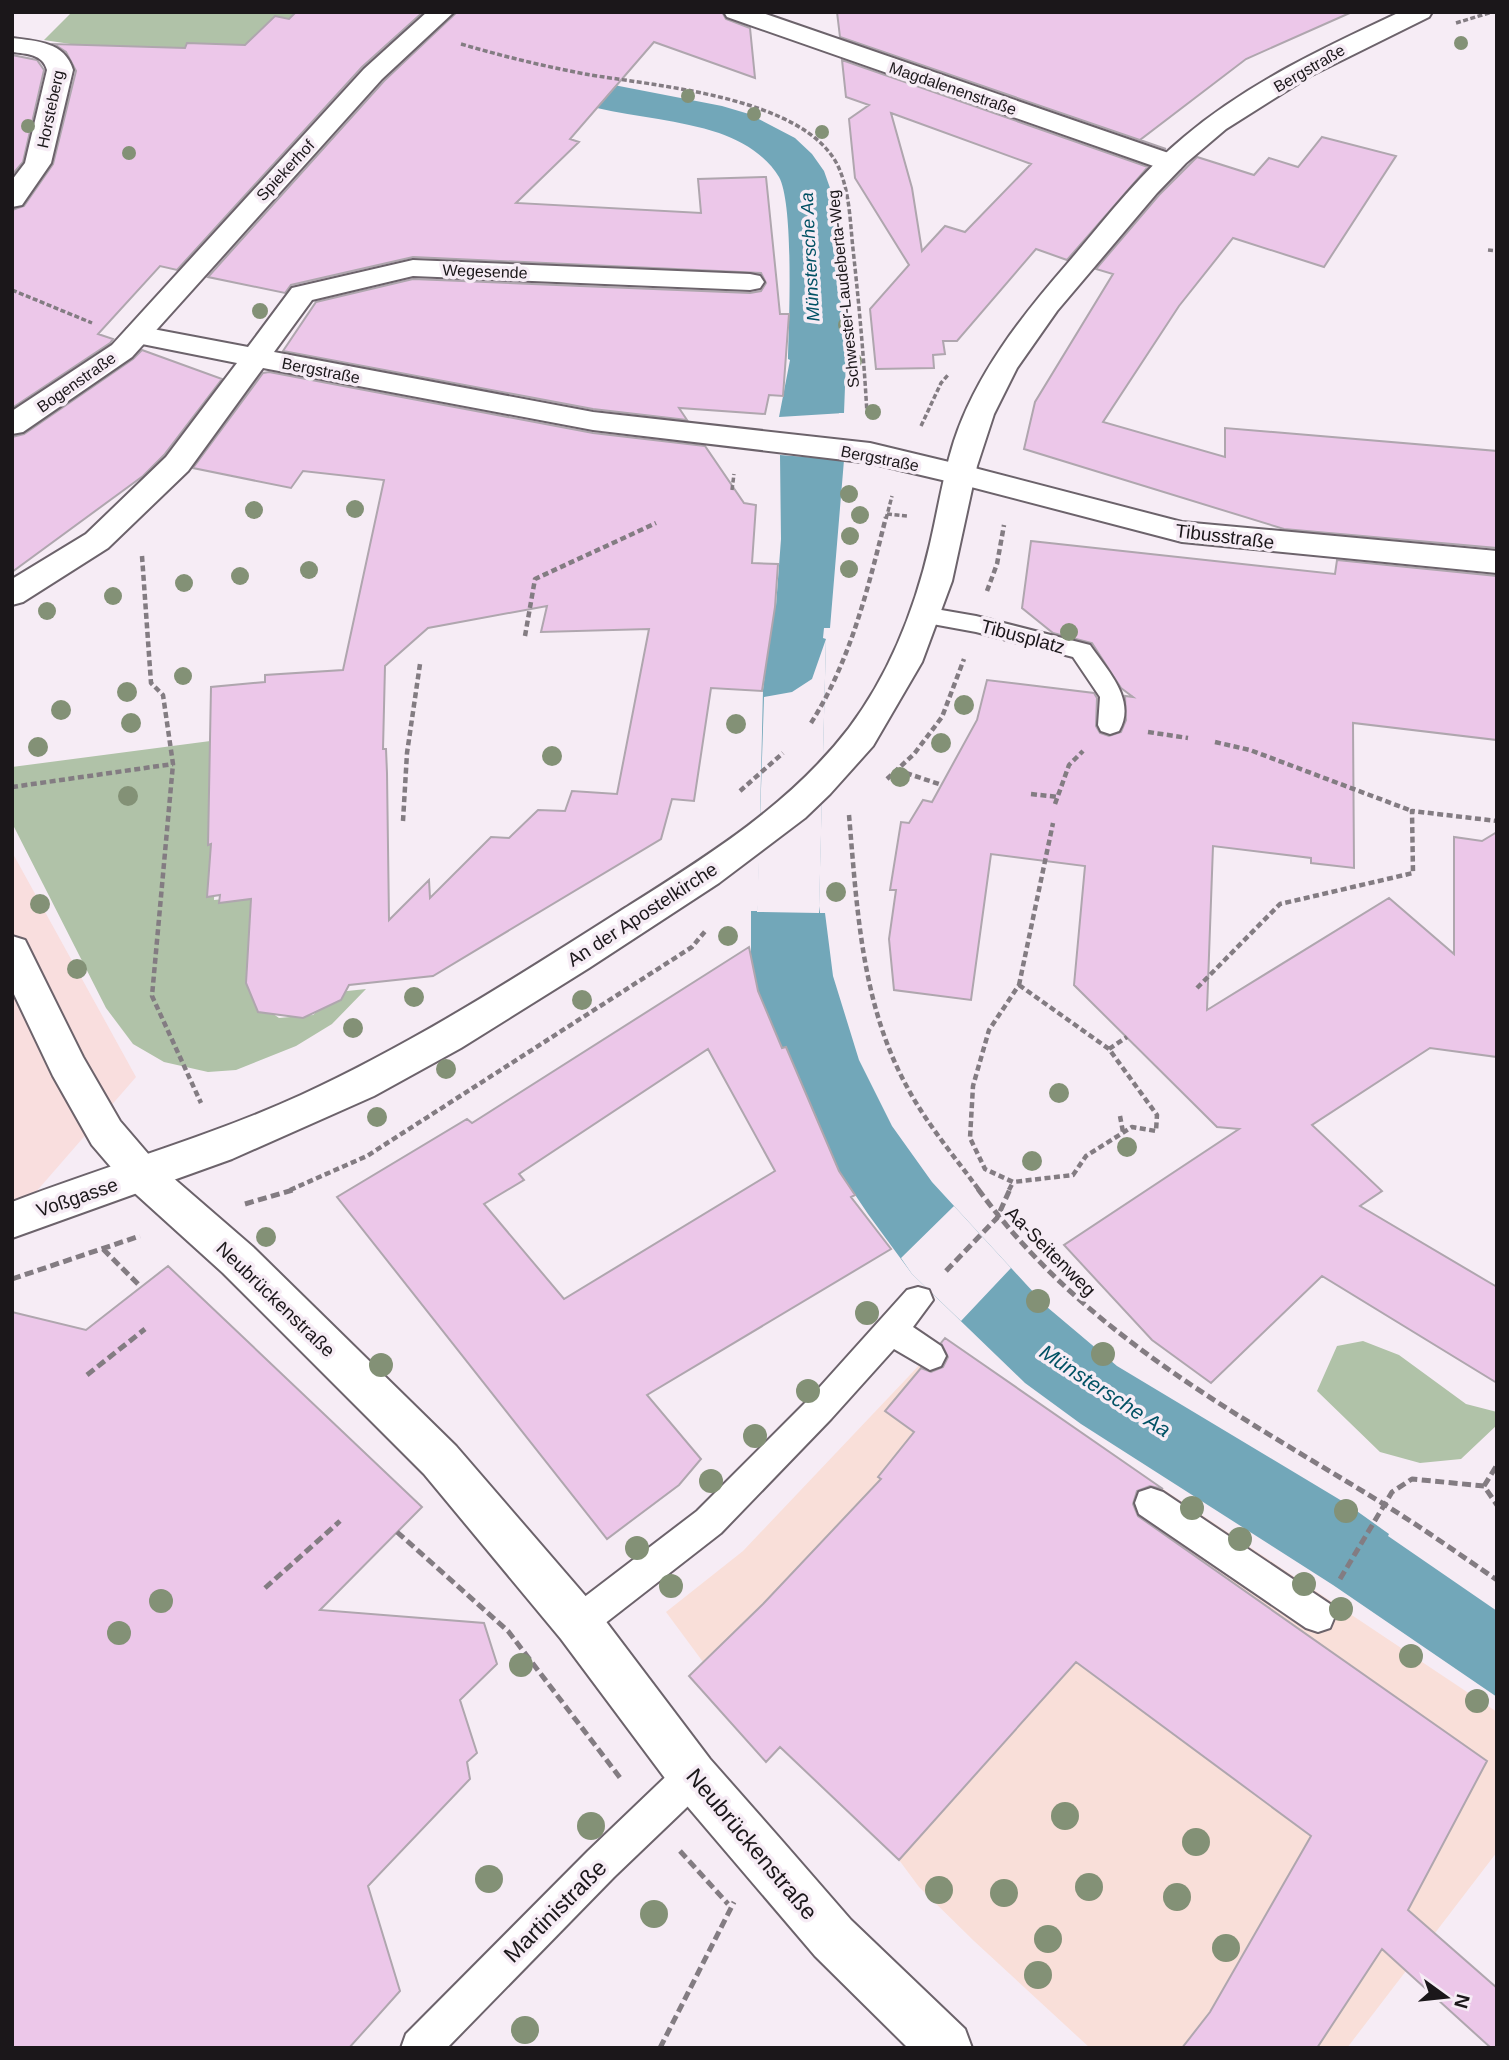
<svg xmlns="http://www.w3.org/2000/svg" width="1509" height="2060" font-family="Arial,sans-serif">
	<rect width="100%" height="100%" fill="#f6ecf5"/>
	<path fill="#f9dede" d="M 12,852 L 136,1077 L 28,1201 L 12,1212 Z"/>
	<path fill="#f9dfd9" d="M 945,1338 L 1163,1489 L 1497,1712 L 1497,1852 L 1347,2048 L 1090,2048 L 974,1941 L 919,1887 L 899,1860 L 782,1745 L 766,1762 L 689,1676 L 703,1662 L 666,1612 L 743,1551 Z"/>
	<path fill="#b0c2a8" d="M 72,12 L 354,12 L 313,24 L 276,16 L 245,45 L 187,44 L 126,173 L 44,173 L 64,134 L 56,129 L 76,76 L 77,45 L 44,40 Z
		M 218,740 L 214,900 L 256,896 L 255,1001 L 279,1018 L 313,1015 L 338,992 L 366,989 L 332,1024 L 296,1046 L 236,1070 L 208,1072 L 164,1062 L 133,1044 L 106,1008 L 12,823 L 12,767 Z
		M 1363,1341 L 1399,1355 L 1466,1404 L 1497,1412 L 1497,1425 L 1461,1459 L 1420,1463 L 1380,1452 L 1317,1391 L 1337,1346 Z"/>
	<path fill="#72a7b9" d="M 407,20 L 429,37 L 456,49 L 557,74 L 722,106 L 749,114 L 795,138 L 812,154 L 824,171 L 830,188 L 846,360 L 844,413 L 839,413 L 838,460 L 844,460 L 830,628 L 824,628 L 823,638 L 826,639 L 819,906 L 820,913 L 825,913 L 833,976 L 859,1060 L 892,1126 L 932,1182 L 1047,1307 L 1117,1366 L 1347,1504 L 1389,1534 L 1388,1536 L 1497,1611 L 1497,1697 L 1333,1585 L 1081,1424 L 1025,1383 L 912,1274 L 868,1214 L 837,1168 L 786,1048 L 782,1049 L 758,992 L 751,955 L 751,911 L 757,911 L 758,905 L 763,690 L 773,607 L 776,606 L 781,539 L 780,455 L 783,455 L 784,417 L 779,417 L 790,360 L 788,359 C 789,322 794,204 779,177 C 766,155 742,141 719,133 C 680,120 637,117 597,108 L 600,103 L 432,68 L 402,54 L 378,37 Z"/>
	<path fill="#f6ecf5" d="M 844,413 L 841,457 L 844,457 L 844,460 L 780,455 L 781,421 L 779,417 Z
		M 826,639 L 819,913 L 757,912 L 764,697 L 792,692 L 812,679 Z
		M 954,1206 L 1011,1268 L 961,1321 L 912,1274 L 901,1258 Z"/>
	<path fill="#ecc7e9" stroke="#afa6ae" stroke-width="2" fill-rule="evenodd" d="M 296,12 L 423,12 L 362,67 L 177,270 L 160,266 L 98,334 L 113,339 L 110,343 L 12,408 L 12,210 L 24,206 L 53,164 L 76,71 L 66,52 L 54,44 L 185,48 L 187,43 L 245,45 L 275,16 L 289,19 Z
		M 457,12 L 722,12 L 726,19 L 750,28 L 755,78 L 654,42 L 570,139 L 579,142 L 516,203 L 701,213 L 698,179 L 766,177 L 780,314 L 789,314 L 783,396 L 769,395 L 765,414 L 679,408 L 687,420 L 593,409 L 283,351 L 316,302 L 413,279 L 750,293 L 761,291 L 766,283 L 761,273 L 413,257 L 291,285 L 285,293 L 208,277 L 384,81 Z
		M 837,12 L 1352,12 L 1246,59 L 1140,140 L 1166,149 L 840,37 Z
		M 12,55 L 37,60 L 44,70 L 23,162 L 12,175 Z
		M 842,60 L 1148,167 L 1067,260 L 1036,249 L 957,341 L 943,341 L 945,354 L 933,355 L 934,368 L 876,369 L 870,309 L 909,265 L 855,178 L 849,119 L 869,105 L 846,97 ZM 891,113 L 1031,164 L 965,232 L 945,226 L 922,251 L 912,188 Z
		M 1322,137 L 1396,156 L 1324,267 L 1233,238 L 1179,306 L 1103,422 L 1225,457 L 1225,428 L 1497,451 L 1497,548 L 1284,529 L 1024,449 L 1035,402 L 1113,274 L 1096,269 L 1159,195 L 1197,157 L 1254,175 L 1269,158 L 1298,167 Z
		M 142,350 L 222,379 L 164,455 L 143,476 L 12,572 L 12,437 L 24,434 L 133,359 Z
		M 269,372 L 593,433 L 705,446 L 744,503 L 756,505 L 752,563 L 778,564 L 775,607 L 762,691 L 711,688 L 694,801 L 672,799 L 661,839 L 433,976 L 349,985 L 341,1000 L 303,1018 L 258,1012 L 246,983 L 251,899 L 219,903 L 220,895 L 207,897 L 211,844 L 208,845 L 211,687 L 265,682 L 265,675 L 343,670 L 384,480 L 303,471 L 291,488 L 193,468 L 263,373 ZM 547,606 L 541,632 L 649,629 L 617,794 L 572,791 L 565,811 L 538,810 L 509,838 L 491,837 L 430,898 L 429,880 L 389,920 L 387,773 L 386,749 L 383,749 L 385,666 L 428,628 Z
		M 1031,541 L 1335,574 L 1337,560 L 1497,576 L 1497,740 L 1353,723 L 1354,868 L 1311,863 L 1311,858 L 1213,846 L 1207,1010 L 1389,898 L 1454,954 L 1454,837 L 1482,841 L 1497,832 L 1497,1057 L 1430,1048 L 1312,1125 L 1382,1191 L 1360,1206 L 1497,1287 L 1497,1383 L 1322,1276 L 1211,1383 L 1152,1340 L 1064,1245 L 1239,1129 L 1217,1127 L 1074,985 L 1085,866 L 991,854 L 971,1000 L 894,990 L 889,939 L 896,890 L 890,890 L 901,822 L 909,823 L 923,800 L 932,802 L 977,720 L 987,680 L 1094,693 L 1097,698 L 1096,726 L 1100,733 L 1109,736 L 1121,732 L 1126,720 L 1125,696 L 1133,697 L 1121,688 L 1092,643 L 1053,633 L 1022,608 Z
		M 749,947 L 758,991 L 782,1048 L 786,1047 L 839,1171 L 855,1195 L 851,1197 L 891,1249 L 647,1395 L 701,1459 L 679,1485 L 607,1539 L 337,1197 L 467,1119 L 472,1123 ZM 708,1049 L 775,1171 L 564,1299 L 484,1204 L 524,1180 L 519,1174 Z
		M 168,1266 L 422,1507 L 320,1610 L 484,1623 L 497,1664 L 460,1700 L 477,1753 L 467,1762 L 470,1779 L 368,1886 L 400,1991 L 349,2048 L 12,2048 L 12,1312 L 86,1330 Z
		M 945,1338 L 1163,1489 L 1150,1486 L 1137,1491 L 1133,1504 L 1138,1516 L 1487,1761 L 1408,1910 L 1497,1988 L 1497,2048 L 1491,2048 L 1382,1949 L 1317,2048 L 1182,2048 L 1210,2012 L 1311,1836 L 1076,1662 L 899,1860 L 780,1747 L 766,1762 L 689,1676 L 763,1604 L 881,1479 L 878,1477 L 914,1432 L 885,1411 L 921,1368 L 931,1372 L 943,1367 L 948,1357 L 941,1343 Z"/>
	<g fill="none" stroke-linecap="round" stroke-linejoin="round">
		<g stroke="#6c636b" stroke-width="4">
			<path id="service" d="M 924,607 L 976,616 L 1090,645 C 1107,670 1137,700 1119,731 L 1110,734 L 1101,731 L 1098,725 L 1100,697 L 1073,657 L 976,632 L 916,621 L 912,615 L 916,609 Z
				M 918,1287 L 929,1290 L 933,1300 L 913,1327 L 941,1346 L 946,1356 L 941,1366 L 930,1370 L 894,1349 L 831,1419 L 721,1533 L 590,1635 L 578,1639 L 566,1635 L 561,1623 L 566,1611 L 697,1511 L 809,1399 L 907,1290 Z
				M 1151,1488 L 1163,1492 L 1330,1604 L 1335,1616 L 1330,1628 L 1318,1632 L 1306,1628 L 1139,1514 L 1135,1503 L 1139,1492 Z
				M 693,1758 L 706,1763 L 711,1776 L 706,1789 L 614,1877 L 447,2048 L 401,2048 L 406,2034 L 588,1851 L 680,1763 Z"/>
		</g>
		<g stroke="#6c636b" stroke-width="4">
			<path id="pedestrian" d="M 413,260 L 750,274 L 760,276 L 764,282 L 760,288 L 750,290 L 413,276 L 312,300 L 274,352 L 593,412 L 870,443 L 970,467 L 974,474 L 970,481 L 959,484 L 870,463 L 593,430 L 263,368 L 188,471 L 108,548 L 23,602 L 12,605 L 12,579 L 86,534 L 166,457 L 237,363 L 127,341 L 123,335 L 127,329 L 137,326 L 248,347 L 292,288 Z"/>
		</g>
		<g stroke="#6c636b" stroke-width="4">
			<path id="minor" d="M 427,12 L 454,12 L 382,79 L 132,357 L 23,432 L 12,434 L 12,411 L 112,345 L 364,69 Z
				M 724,12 L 760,12 L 1180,157 L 1184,163 L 1180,169 L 1171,171 L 1162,169 L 727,17 Z
				M 12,38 C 37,41 65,42 73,70 L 51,163 L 22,205 L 12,207 L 12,180 L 25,163 L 47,70 C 43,54 27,54 12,52 Z
				M 959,464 L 1182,522 L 1497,551 L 1497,573 L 1182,542 L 948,481 L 944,474 L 948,467 Z
				M 12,936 L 25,940 L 83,1057 L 120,1121 L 156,1163 L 253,1247 L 456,1446 L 595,1607 L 710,1759 L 784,1843 L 851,1920 L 965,2029 L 972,2048 L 908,2048 L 815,1956 L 676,1793 L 561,1639 L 424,1474 L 223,1273 L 128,1187 L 92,1145 L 53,1076 L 12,990 Z"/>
		</g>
		<g stroke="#6c636b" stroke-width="4">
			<path id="secondary" d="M 1400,12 L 1432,12 L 1429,17 L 1310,76 L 1226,129 L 1186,163 L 1157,193 L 1057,311 L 1017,368 L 994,414 L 977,466 L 952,581 L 922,662 L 873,746 L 830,794 L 805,818 L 719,883 L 589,968 L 461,1048 L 374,1096 L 232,1159 L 12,1238 L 12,1202 C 108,1165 207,1138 301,1095 C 414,1043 520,975 625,908 C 706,857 790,805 849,728 C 889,675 915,609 930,544 C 938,510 943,475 954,441 C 976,374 1021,317 1067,264 C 1104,221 1139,174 1184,137 C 1248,83 1325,47 1400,12 Z"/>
		</g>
		<path stroke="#837c82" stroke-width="3.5" stroke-dasharray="5 2.5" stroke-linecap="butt" d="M 1456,23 L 1492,12
			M 461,44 C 502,56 543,66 585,74 C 654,86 804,96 838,166 C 850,192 850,222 853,249 C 859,304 864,359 867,414
			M 1488,250 L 1497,251
			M 12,290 L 92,323
			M 921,426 L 941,383 L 948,375
			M 732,490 L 734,474
			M 887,514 L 907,516
			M 886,519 L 892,496"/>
		<path stroke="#837c82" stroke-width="4.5" stroke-dasharray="6 3.5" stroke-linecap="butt" d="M 142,556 L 151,683 L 163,695 L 173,764 L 152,996 L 201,1103
			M 987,591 L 997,564 L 1004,525
			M 525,636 L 535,579 L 656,523
			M 811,723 C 851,660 868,588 886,517
			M 1148,732 L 1188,738
			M 1215,742 L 1250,750 L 1412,811
			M 897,770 L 942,785
			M 887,779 L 914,754 L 942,717 L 964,659
			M 12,787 L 173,764
			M 740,791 L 783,753
			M 1031,794 L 1058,797
			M 1055,804 L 1069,765 L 1083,751
			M 849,815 C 857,907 861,1002 906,1085 C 926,1123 954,1156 979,1190
			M 403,821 L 407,753 L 420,664
			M 1019,985 L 1109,1049 L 1157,1115 L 1156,1131 L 1132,1127 L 1086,1156 L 1073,1175 L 1013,1182 L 985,1169 L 970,1138 L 973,1086 L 989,1030 Z
			M 1019,985 L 1053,823
			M 1197,988 L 1280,904 L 1413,873 L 1412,811 L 1497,821
			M 1109,1049 L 1127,1037
			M 1120,1116 L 1123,1132
			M 290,1190 L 367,1156 L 692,947 L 707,929
			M 1009,1190 L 1013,1182"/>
		<path stroke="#837c82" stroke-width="5" stroke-dasharray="9 4.5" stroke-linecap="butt" d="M 978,1189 C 1085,1335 1231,1410 1382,1503 C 1421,1527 1459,1554 1497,1580
			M 245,1204 L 296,1189
			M 103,1249 L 141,1287
			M 946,1271 L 997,1218 L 1010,1189
			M 12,1279 L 140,1236
			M 87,1375 L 145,1329
			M 1484,1486 L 1497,1465
			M 397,1532 L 508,1631 L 621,1779
			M 1340,1579 L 1392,1492 L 1412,1479 L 1484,1486 L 1497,1505
			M 265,1588 L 340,1521
			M 680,1851 L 728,1904
			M 660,2048 L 734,1902"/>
		<use href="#service" fill="#fff" fill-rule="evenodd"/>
		<use href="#pedestrian" fill="#fff" fill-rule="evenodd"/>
		<use href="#minor" fill="#fff" fill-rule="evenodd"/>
		<use href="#secondary" fill="#fff" fill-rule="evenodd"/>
	</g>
	<g fill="#839176">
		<circle cx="1461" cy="43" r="7"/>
		<circle cx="688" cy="96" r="7"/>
		<circle cx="754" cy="114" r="7"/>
		<circle cx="28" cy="126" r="7"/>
		<circle cx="822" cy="132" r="7"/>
		<circle cx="129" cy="153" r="7"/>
		<circle cx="260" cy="311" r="8"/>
		<circle cx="846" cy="325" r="8"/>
		<circle cx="854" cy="361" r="8"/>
		<circle cx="873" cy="412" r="8"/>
		<circle cx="849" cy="494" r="9"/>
		<circle cx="355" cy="509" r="9"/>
		<circle cx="254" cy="510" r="9"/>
		<circle cx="860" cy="515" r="9"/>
		<circle cx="850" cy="536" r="9"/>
		<circle cx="849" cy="569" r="9"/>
		<circle cx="309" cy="570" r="9"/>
		<circle cx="240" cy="576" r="9"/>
		<circle cx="184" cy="583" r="9"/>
		<circle cx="113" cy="596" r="9"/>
		<circle cx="47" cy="611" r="9"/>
		<circle cx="1069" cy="632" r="9"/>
		<circle cx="183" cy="676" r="9"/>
		<circle cx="127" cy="692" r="10"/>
		<circle cx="964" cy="705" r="10"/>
		<circle cx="61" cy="710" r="10"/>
		<circle cx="131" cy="723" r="10"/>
		<circle cx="736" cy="724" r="10"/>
		<circle cx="941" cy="743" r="10"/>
		<circle cx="38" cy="747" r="10"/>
		<circle cx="552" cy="756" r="10"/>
		<circle cx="900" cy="777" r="10"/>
		<circle cx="128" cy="796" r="10"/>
		<circle cx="836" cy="892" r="10"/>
		<circle cx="40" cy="904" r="10"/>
		<circle cx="728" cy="936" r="10"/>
		<circle cx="77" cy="969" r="10"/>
		<circle cx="414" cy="997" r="10"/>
		<circle cx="582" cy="1000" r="10"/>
		<circle cx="353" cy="1028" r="10"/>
		<circle cx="446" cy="1069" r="10"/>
		<circle cx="1059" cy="1093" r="10"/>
		<circle cx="377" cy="1117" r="10"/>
		<circle cx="1127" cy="1147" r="10"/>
		<circle cx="1032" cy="1161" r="10"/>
		<circle cx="266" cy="1237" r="10"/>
		<circle cx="1038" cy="1301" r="12"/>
		<circle cx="867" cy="1313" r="12"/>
		<circle cx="1103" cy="1354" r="12"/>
		<circle cx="381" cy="1365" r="12"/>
		<circle cx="808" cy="1391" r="12"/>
		<circle cx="755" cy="1436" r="12"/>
		<circle cx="711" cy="1481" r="12"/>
		<circle cx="1192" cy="1508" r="12"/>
		<circle cx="1346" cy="1511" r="12"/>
		<circle cx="1240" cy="1539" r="12"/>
		<circle cx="637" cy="1548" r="12"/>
		<circle cx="1304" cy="1584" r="12"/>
		<circle cx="671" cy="1586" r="12"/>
		<circle cx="161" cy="1601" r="12"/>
		<circle cx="1341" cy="1609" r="12"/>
		<circle cx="119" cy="1633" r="12"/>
		<circle cx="1411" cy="1656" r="12"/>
		<circle cx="521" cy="1665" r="12"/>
		<circle cx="1477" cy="1701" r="12"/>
		<circle cx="1065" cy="1816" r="14"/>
		<circle cx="591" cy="1826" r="14"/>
		<circle cx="1196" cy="1842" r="14"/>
		<circle cx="489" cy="1879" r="14"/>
		<circle cx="1089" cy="1887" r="14"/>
		<circle cx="939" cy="1890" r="14"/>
		<circle cx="1004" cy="1893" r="14"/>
		<circle cx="1177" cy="1897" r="14"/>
		<circle cx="654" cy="1914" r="14"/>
		<circle cx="1048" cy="1939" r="14"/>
		<circle cx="1226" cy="1948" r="14"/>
		<circle cx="1038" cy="1975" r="14"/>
		<circle cx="525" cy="2030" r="14"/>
	</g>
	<g text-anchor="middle" stroke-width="7" stroke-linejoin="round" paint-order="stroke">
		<g font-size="16" fill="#1b171a" stroke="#f6ecf5">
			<text transform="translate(1309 68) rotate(-30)" y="6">Bergstraße</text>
			<text transform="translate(953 88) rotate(19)" y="6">Magdalenenstraße</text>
			<text transform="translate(50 109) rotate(-78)" y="6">Horsteberg</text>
			<text transform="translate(285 170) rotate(-47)" y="6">Spiekerhof</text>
			<text transform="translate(485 271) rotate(2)" y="6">Wegesende</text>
			<text transform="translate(843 289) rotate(-96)" y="6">Schwester-Laudeberta-Weg</text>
			<text transform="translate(321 370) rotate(11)" y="6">Bergstraße</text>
			<text transform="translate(76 382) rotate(-35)" y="6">Bogenstraße</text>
			<text transform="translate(880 458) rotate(11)" y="6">Bergstraße</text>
		</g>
		<g font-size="18" font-style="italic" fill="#015164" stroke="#f6ecf5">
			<text transform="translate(810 257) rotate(-93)" y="6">Münstersche Aa</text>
		</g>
		<g font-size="19" fill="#1b171a" stroke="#f6ecf5">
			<text transform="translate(1225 536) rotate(7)" y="7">Tibusstraße</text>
			<text transform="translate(1023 636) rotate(15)" y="7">Tibusplatz</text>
			<text transform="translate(642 914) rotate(-33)" y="7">An der Apostelkirche</text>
			<text transform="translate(77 1197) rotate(-19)" y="7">Voßgasse</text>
			<text transform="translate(1051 1251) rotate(45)" y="7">Aa-Seitenweg</text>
			<text transform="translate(276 1299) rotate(44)" y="7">Neubrückenstraße</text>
		</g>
		<g font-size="21" font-style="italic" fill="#015164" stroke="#f6ecf5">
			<text transform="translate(1105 1391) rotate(33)" y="7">Münstersche Aa</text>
		</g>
		<g font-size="23" fill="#1b171a" stroke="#f6ecf5">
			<text transform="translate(752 1844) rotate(50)" y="8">Neubrückenstraße</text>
			<text transform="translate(555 1911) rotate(-45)" y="8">Martinistraße</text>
		</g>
	</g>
	<rect width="1509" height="2060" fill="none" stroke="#1b171a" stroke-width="28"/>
	<g transform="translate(1446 1997) rotate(105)" stroke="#f6ecf5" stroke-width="5" paint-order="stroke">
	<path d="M0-5L12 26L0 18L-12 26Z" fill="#1b171a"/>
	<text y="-10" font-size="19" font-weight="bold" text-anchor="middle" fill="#1b171a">N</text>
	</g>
</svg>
